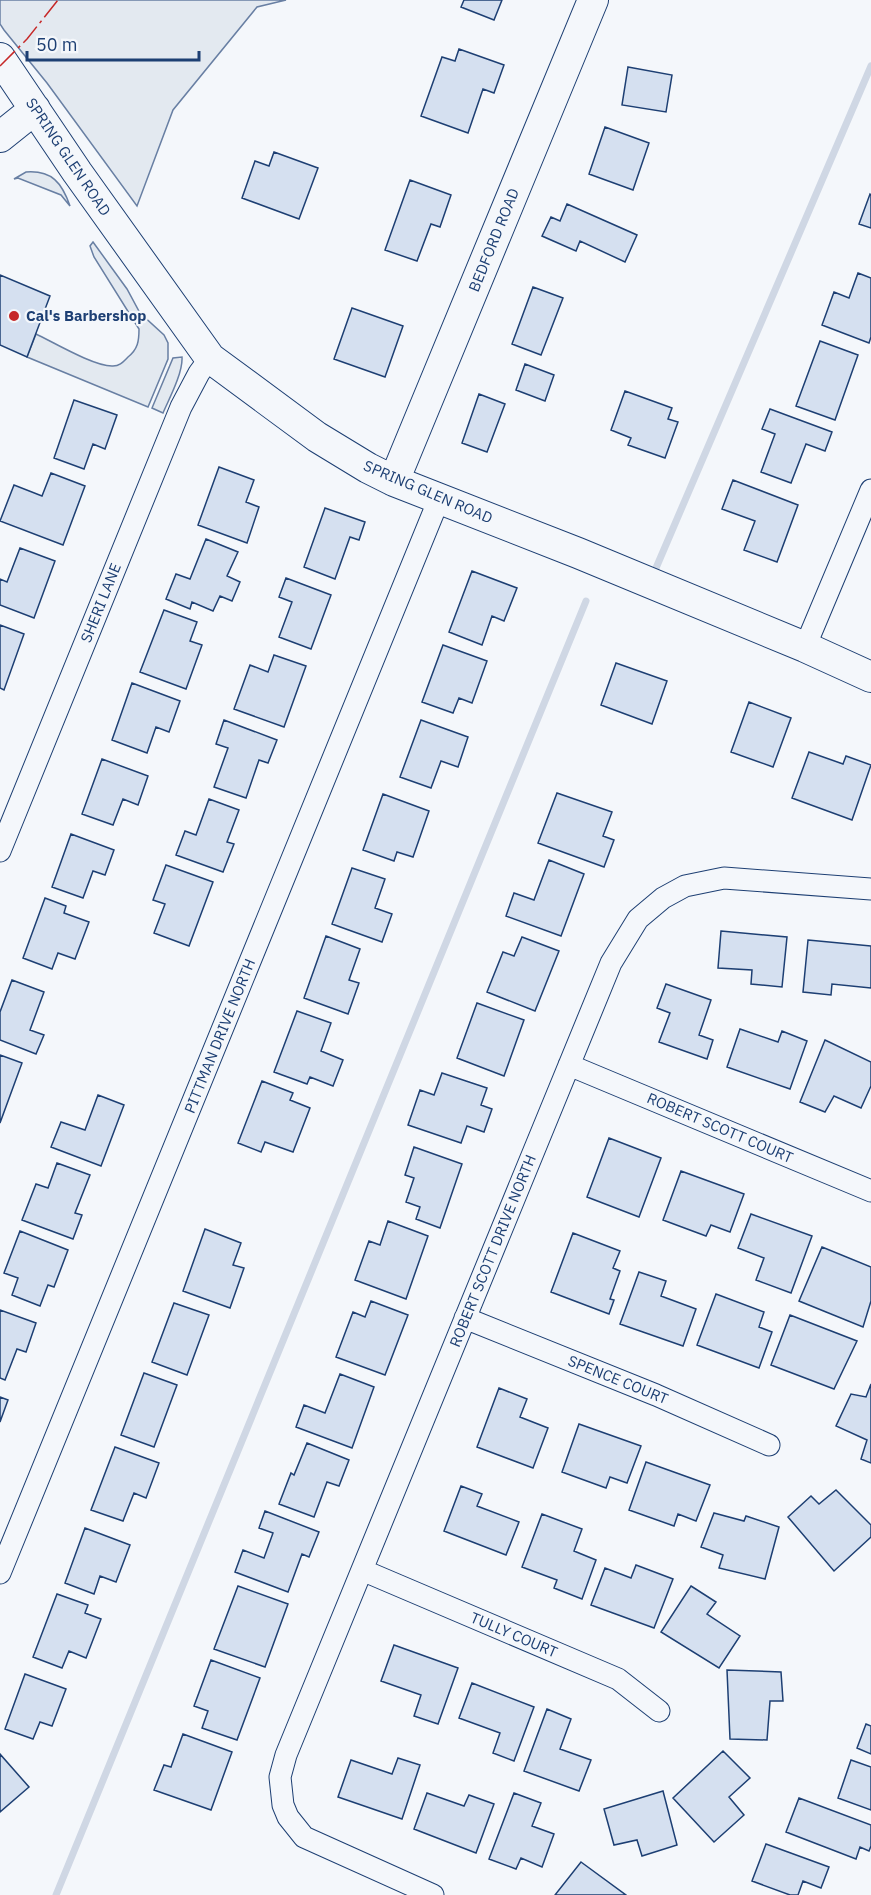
<svg xmlns="http://www.w3.org/2000/svg" width="871" height="1895" font-family="'IBM Plex Sans',sans-serif">
	<rect width="100%" height="100%" fill="#f4f7fb"/>
	<path fill="#e3e9f0" stroke="#687fa3" stroke-width="1.5" d="M 0,0 L 286,0 L 257,7 L 173,110 L 137,206 L 47,83 L 4,30 L 0,24 Z
		M 26,172 C 52,170 62,183 70,206 L 61,195 L 18,178 L 14,179 Z
		M 93,242 L 127,289 L 140,313 L 164,335 L 168,343 L 168,359 L 148,407 L 27,357 L 36,334 C 53,342 95,367 113,366 C 120,366 123,362 128,357 C 138,349 139,341 139,329 L 94,257 L 90,246 Z
		M 182,357 C 183,373 169,399 163,413 L 152,408 L 173,358 Z"/>
	<g fill="none" stroke-linecap="round" stroke-linejoin="round">
		<path stroke="#cfd7e4" stroke-width="7" d="M 656,568 L 871,66
			M 56,1895 L 586,601"/>
	</g>
	<path fill="#d5e0f0" stroke="#1d3f73" stroke-width="1.5" d="M 464,0 L 502,0 L 494,20 L 461,7 Z
		M 459,49 L 504,65 L 494,93 L 483,89 L 468,133 L 421,116 L 442,57 L 455,61 Z
		M 628,67 L 672,75 L 666,112 L 622,105 Z
		M 605,127 L 649,143 L 633,190 L 589,174 Z
		M 274,152 L 318,168 L 299,219 L 242,198 L 255,161 L 269,166 Z
		M 410,180 L 451,195 L 440,227 L 431,224 L 417,261 L 385,250 Z
		M 870,194 L 871,195 L 871,228 L 859,224 Z
		M 567,204 L 637,235 L 625,262 L 580,241 L 576,251 L 542,236 L 551,217 L 560,221 Z
		M 858,273 L 871,278 L 871,337 L 869,343 L 822,325 L 834,292 L 849,298 Z
		M 0,275 L 50,296 L 27,357 L 0,345 Z
		M 533,287 L 563,298 L 541,355 L 512,344 Z
		M 352,308 L 403,326 L 385,377 L 334,359 Z
		M 820,341 L 858,355 L 835,420 L 796,406 Z
		M 525,364 L 554,375 L 545,401 L 516,390 Z
		M 625,391 L 672,408 L 668,419 L 678,422 L 665,458 L 628,445 L 631,438 L 611,430 Z
		M 479,394 L 505,404 L 487,452 L 462,443 Z
		M 74,400 L 117,415 L 105,449 L 93,444 L 84,469 L 54,458 Z
		M 770,409 L 832,432 L 825,451 L 806,444 L 791,483 L 761,472 L 775,434 L 762,429 Z
		M 219,467 L 254,480 L 246,502 L 259,507 L 247,543 L 198,525 Z
		M 51,473 L 85,486 L 63,545 L 0,521 L 14,485 L 42,496 Z
		M 733,480 L 798,505 L 777,562 L 744,550 L 755,521 L 722,509 Z
		M 325,508 L 365,522 L 359,540 L 350,537 L 335,579 L 304,567 Z
		M 206,539 L 238,552 L 227,576 L 240,582 L 232,601 L 220,596 L 213,611 L 192,602 L 190,609 L 166,599 L 176,574 L 190,579 Z
		M 20,548 L 55,561 L 34,618 L 0,605 L 0,579 L 7,582 Z
		M 472,571 L 517,588 L 504,621 L 492,616 L 482,645 L 449,632 Z
		M 286,578 L 331,595 L 311,649 L 279,637 L 292,602 L 279,597 Z
		M 164,610 L 197,622 L 190,641 L 202,645 L 186,689 L 140,672 Z
		M 0,625 L 24,634 L 4,690 L 0,688 Z
		M 443,645 L 487,661 L 472,703 L 459,698 L 453,713 L 422,702 Z
		M 274,655 L 306,666 L 284,727 L 234,709 L 250,665 L 268,672 Z
		M 616,663 L 667,681 L 652,724 L 601,705 Z
		M 132,683 L 180,701 L 169,732 L 156,727 L 147,753 L 112,740 Z
		M 749,702 L 791,718 L 773,767 L 731,752 Z
		M 224,720 L 277,740 L 268,763 L 259,760 L 246,798 L 214,787 L 228,748 L 216,744 Z
		M 421,720 L 468,737 L 458,767 L 441,761 L 431,788 L 400,777 Z
		M 809,752 L 843,764 L 846,756 L 871,765 L 852,820 L 792,798 Z
		M 102,759 L 148,776 L 138,805 L 123,799 L 113,825 L 82,814 Z
		M 557,793 L 612,812 L 603,836 L 614,840 L 604,867 L 538,843 Z
		M 383,794 L 429,811 L 413,857 L 397,852 L 394,861 L 363,850 Z
		M 209,799 L 239,810 L 227,842 L 234,844 L 223,872 L 176,855 L 185,831 L 196,835 Z
		M 71,834 L 114,850 L 105,875 L 93,871 L 83,898 L 52,887 Z
		M 549,860 L 584,874 L 561,936 L 506,916 L 514,893 L 534,900 Z
		M 166,865 L 213,882 L 189,946 L 154,933 L 165,904 L 153,900 Z
		M 352,868 L 385,879 L 375,908 L 392,914 L 382,942 L 332,924 Z
		M 45,898 L 66,906 L 64,913 L 89,922 L 75,959 L 58,953 L 52,969 L 23,958 Z
		M 721,931 L 787,937 L 782,987 L 751,984 L 752,970 L 718,968 Z
		M 326,936 L 360,949 L 349,980 L 359,983 L 348,1014 L 304,998 Z
		M 522,937 L 559,951 L 535,1011 L 487,992 L 503,952 L 514,956 Z
		M 808,940 L 871,946 L 871,988 L 832,984 L 831,995 L 803,992 Z
		M 12,980 L 44,992 L 30,1030 L 44,1035 L 36,1054 L 0,1040 L 0,1012 Z
		M 666,984 L 711,1000 L 699,1035 L 713,1040 L 707,1059 L 659,1042 L 670,1013 L 657,1008 Z
		M 477,1003 L 524,1020 L 504,1076 L 457,1058 Z
		M 297,1011 L 331,1023 L 321,1051 L 343,1060 L 333,1086 L 310,1077 L 307,1084 L 274,1072 Z
		M 740,1029 L 778,1042 L 782,1031 L 807,1041 L 790,1089 L 727,1067 Z
		M 825,1040 L 871,1062 L 871,1086 L 861,1108 L 834,1096 L 825,1112 L 800,1102 Z
		M 0,1055 L 22,1063 L 0,1123 Z
		M 442,1073 L 487,1088 L 481,1105 L 492,1109 L 484,1132 L 467,1126 L 461,1143 L 408,1125 L 420,1090 L 434,1095 Z
		M 262,1081 L 293,1093 L 290,1100 L 310,1108 L 293,1152 L 265,1142 L 261,1152 L 238,1143 Z
		M 98,1095 L 124,1105 L 101,1166 L 51,1147 L 61,1122 L 85,1130 Z
		M 609,1138 L 661,1158 L 639,1217 L 587,1197 Z
		M 414,1147 L 462,1164 L 440,1228 L 416,1219 L 420,1207 L 406,1202 L 414,1178 L 405,1175 Z
		M 57,1163 L 90,1175 L 75,1213 L 82,1215 L 73,1239 L 22,1220 L 36,1184 L 48,1188 Z
		M 681,1171 L 744,1194 L 730,1232 L 711,1225 L 706,1236 L 663,1220 Z
		M 751,1214 L 812,1236 L 791,1293 L 756,1280 L 764,1258 L 738,1248 Z
		M 388,1221 L 428,1236 L 406,1299 L 355,1280 L 369,1241 L 380,1245 Z
		M 205,1229 L 241,1243 L 233,1265 L 244,1268 L 230,1308 L 183,1291 Z
		M 20,1231 L 68,1250 L 54,1287 L 48,1285 L 40,1306 L 12,1295 L 18,1278 L 4,1273 Z
		M 573,1233 L 620,1251 L 613,1268 L 620,1271 L 610,1299 L 614,1300 L 609,1314 L 551,1292 Z
		M 822,1247 L 871,1267 L 871,1301 L 863,1327 L 799,1301 Z
		M 639,1272 L 666,1281 L 661,1296 L 696,1309 L 683,1346 L 620,1324 Z
		M 716,1294 L 764,1312 L 759,1327 L 772,1332 L 759,1368 L 697,1345 Z
		M 371,1301 L 408,1315 L 385,1375 L 336,1357 L 353,1312 L 365,1317 Z
		M 174,1303 L 209,1315 L 187,1375 L 152,1362 Z
		M 0,1310 L 36,1323 L 26,1352 L 17,1349 L 5,1380 L 0,1378 Z
		M 790,1315 L 857,1341 L 834,1389 L 771,1365 Z
		M 144,1373 L 177,1385 L 154,1447 L 121,1435 Z
		M 340,1374 L 374,1387 L 352,1448 L 296,1427 L 304,1405 L 325,1413 Z
		M 871,1384 L 871,1463 L 861,1459 L 867,1440 L 836,1426 L 851,1394 L 866,1397 Z
		M 499,1388 L 527,1399 L 520,1417 L 548,1428 L 533,1468 L 477,1447 Z
		M 0,1397 L 8,1400 L 0,1422 Z
		M 579,1424 L 641,1446 L 627,1483 L 610,1477 L 606,1488 L 562,1472 Z
		M 307,1443 L 349,1460 L 339,1486 L 327,1482 L 314,1517 L 279,1504 L 291,1473 L 294,1475 Z
		M 115,1447 L 159,1463 L 146,1498 L 134,1493 L 123,1521 L 91,1510 Z
		M 646,1462 L 710,1485 L 696,1521 L 678,1514 L 674,1526 L 629,1510 Z
		M 461,1486 L 482,1494 L 477,1506 L 519,1522 L 506,1555 L 444,1531 Z
		M 836,1490 L 871,1525 L 871,1537 L 834,1571 L 788,1517 L 811,1496 L 819,1504 Z
		M 265,1511 L 319,1532 L 309,1557 L 302,1554 L 288,1592 L 235,1572 L 243,1550 L 264,1558 L 273,1533 L 259,1528 Z
		M 714,1513 L 744,1521 L 746,1516 L 779,1527 L 765,1579 L 719,1568 L 723,1555 L 701,1547 Z
		M 542,1514 L 582,1529 L 574,1551 L 596,1560 L 582,1599 L 554,1588 L 557,1580 L 522,1567 Z
		M 85,1528 L 130,1545 L 116,1582 L 100,1576 L 94,1594 L 65,1583 Z
		M 636,1565 L 673,1579 L 654,1628 L 591,1605 L 605,1568 L 631,1578 Z
		M 238,1586 L 288,1604 L 265,1667 L 214,1649 Z
		M 691,1586 L 716,1602 L 707,1614 L 740,1636 L 719,1668 L 661,1632 Z
		M 57,1594 L 88,1605 L 85,1613 L 101,1619 L 86,1658 L 69,1651 L 62,1668 L 33,1657 Z
		M 394,1645 L 458,1668 L 438,1724 L 414,1716 L 421,1695 L 381,1681 Z
		M 211,1660 L 260,1678 L 237,1740 L 202,1728 L 208,1711 L 194,1706 Z
		M 727,1670 L 781,1672 L 783,1701 L 770,1701 L 767,1740 L 730,1739 Z
		M 25,1674 L 66,1689 L 52,1726 L 40,1722 L 33,1739 L 5,1729 Z
		M 472,1683 L 534,1707 L 514,1761 L 493,1753 L 500,1733 L 459,1718 Z
		M 547,1709 L 571,1719 L 560,1749 L 591,1760 L 579,1791 L 524,1771 Z
		M 866,1724 L 871,1726 L 871,1754 L 857,1748 Z
		M 183,1734 L 232,1752 L 211,1810 L 154,1790 L 164,1765 L 171,1767 Z
		M 723,1751 L 750,1778 L 729,1797 L 744,1815 L 714,1842 L 673,1798 Z
		M 0,1754 L 29,1787 L 0,1812 Z
		M 398,1758 L 420,1765 L 402,1819 L 338,1797 L 351,1760 L 392,1774 Z
		M 851,1760 L 871,1767 L 871,1810 L 838,1798 Z
		M 663,1791 L 677,1845 L 642,1856 L 637,1840 L 614,1845 L 604,1809 Z
		M 427,1793 L 464,1806 L 469,1795 L 494,1804 L 476,1853 L 414,1829 Z
		M 514,1793 L 541,1803 L 532,1826 L 554,1834 L 542,1867 L 521,1858 L 516,1869 L 489,1859 Z
		M 799,1798 L 871,1825 L 871,1846 L 869,1851 L 860,1847 L 856,1859 L 786,1832 Z
		M 766,1844 L 829,1867 L 821,1888 L 803,1881 L 798,1895 L 790,1895 L 752,1881 Z
		M 581,1862 L 626,1895 L 555,1895 Z"/>
	<g fill="none" stroke-linecap="round" stroke-linejoin="round">
		<g stroke="#1d3f73" stroke-width="23">
			<path id="street" d="M 805,647 L 871,490
				M 0,851 L 181,407 L 199,373 L 210,358
				M 569,1065 L 871,1191
				M 465,1318 L 656,1395 L 769,1445
				M 362,1570 L 618,1679 L 659,1711
				M 0,1573 L 439,499
				M 433,1895 L 304,1837 L 288,1817 L 283,1805 L 280,1777 L 286,1755 L 611,963 L 638,919 L 663,898 L 685,886 L 724,878 L 871,889"/>
		</g>
		<g stroke="#1d3f73" stroke-width="32">
			<path id="secondary" d="M 0,58 L 77,172 L 210,358 L 317,437 L 368,468 L 394,481 L 578,553 L 805,647 L 871,677
				M 0,137 L 35,109
				M 394,481 L 593,0"/>
		</g>
		<use href="#street" stroke="#f4f7fb" stroke-width="21"/>
		<use href="#secondary" stroke="#f4f7fb" stroke-width="30"/>
		<path stroke="#c62828" stroke-width="1.5" stroke-dasharray="21 4.5 3 4.5" stroke-linecap="butt" d="M 0,66 L 27,39 L 58,0"/>
	</g>
	<circle fill="#c62828" stroke="#f4f7fb" stroke-width="2" cx="14" cy="316" r="6"/>
	<g text-anchor="middle" stroke-width="4.5" stroke-linejoin="round" paint-order="stroke">
		<g font-size="15" fill="#1d3f73" stroke="#f4f7fb">
			<text transform="translate(68 157) rotate(56)" y="5">SPRING GLEN ROAD</text>
			<text transform="translate(494 240) rotate(-68)" y="5">BEDFORD ROAD</text>
			<text transform="translate(428 492) rotate(23)" y="5">SPRING GLEN ROAD</text>
			<text transform="translate(101 603) rotate(-68)" y="5">SHERI LANE</text>
			<text transform="translate(220 1036) rotate(-68)" y="5">PITTMAN DRIVE NORTH</text>
			<text transform="translate(720 1128) rotate(23)" y="5">ROBERT SCOTT COURT</text>
			<text transform="translate(493 1251) rotate(-68)" y="5">ROBERT SCOTT DRIVE NORTH</text>
			<text transform="translate(618 1380) rotate(22)" y="5">SPENCE COURT</text>
			<text transform="translate(514 1635) rotate(23)" y="5">TULLY COURT</text>
		</g>
		<g font-size="15" font-weight="bold" fill="#1d3f73" stroke="#f4f7fb" text-anchor="start">
			<text x="26" y="321">Cal's Barbershop</text>
		</g>
	</g>
	<path d="M27 51v9h172v-9" fill="none" stroke="#1d3f73" stroke-width="3"/>
	<text x="36" y="51" font-size="18" fill="#1d3f73" stroke="#f4f7fb" stroke-width="4.5" paint-order="stroke">50 m</text>
</svg>
